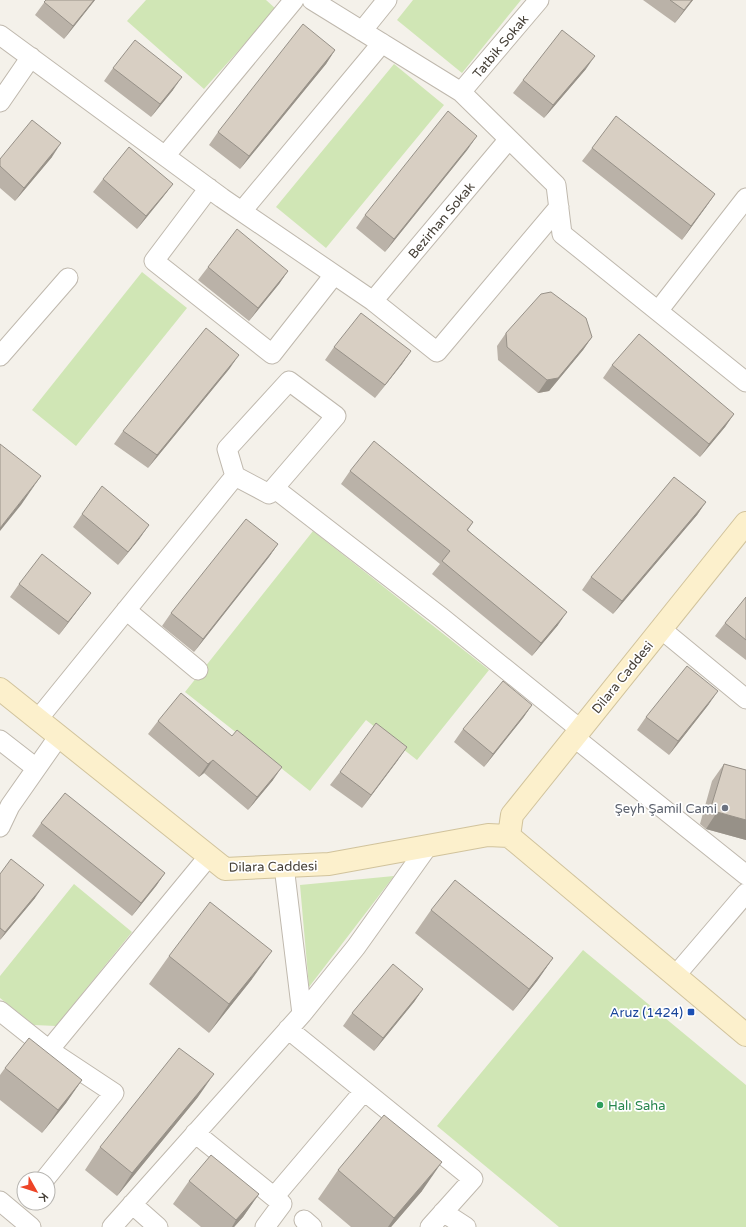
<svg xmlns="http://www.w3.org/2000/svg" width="746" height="1227" font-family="'Varela Round',sans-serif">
	<rect width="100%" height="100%" fill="#f4f1ea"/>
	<path fill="#d0e6b5" d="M 146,0 L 266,0 L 276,9 L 204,89 L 127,21 Z
		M 413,0 L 521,0 L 462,73 L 397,20 Z
		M 394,64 L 444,105 L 326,248 L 276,207 Z
		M 142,272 L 187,308 L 76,446 L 32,410 Z
		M 313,531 L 489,670 L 417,760 L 366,720 L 310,791 L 185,692 Z
		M 394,876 L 309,987 L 300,885 Z
		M 74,884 L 132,932 L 56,1026 L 34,1025 L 0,998 L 0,976 Z
		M 583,950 L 746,1085 L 746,1227 L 559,1227 L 437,1126 Z"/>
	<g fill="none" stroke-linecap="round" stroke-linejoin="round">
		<g stroke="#bfb8ad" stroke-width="21">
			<path id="street" d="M 312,0 L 461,92 L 556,185 L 562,234 L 746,382
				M 362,31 L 387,0
				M 0,35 L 222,198 L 373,301 L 437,352 L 559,207
				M 461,92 L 539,0
				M 0,102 L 31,57
				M 165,156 L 294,0
				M 209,188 L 154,261 L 272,354 L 334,275
				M 242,211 L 382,43
				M 373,301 L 509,139
				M 658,311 L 746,198
				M 0,356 L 68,278
				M 289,381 L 336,416 L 269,494 L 235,476 L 227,449 Z
				M 274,488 L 441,617 L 581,730
				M 126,610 L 198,670
				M 661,629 L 746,699
				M 38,719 L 235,476
				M 575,738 L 746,875
				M 0,740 L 36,768
				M 0,827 L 10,806 L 59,736
				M 675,976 L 746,893
				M 0,1011 L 49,1050 L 209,856
				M 302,1014 L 356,947 L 428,846
				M 288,1029 L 473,1179 L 430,1227
				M 195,1133 L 274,1197 L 364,1091
				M 45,1179 L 114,1093 L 49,1050
				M 0,1201 L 31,1227
				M 132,1204 L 158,1227
				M 443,1212 L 466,1227
				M 304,1220 L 312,1227
				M 112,1227 L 302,1014 L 284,866
				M 265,1227 L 282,1204 L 274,1197"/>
		</g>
		<g stroke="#d1c39c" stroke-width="24">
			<path id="secondary" d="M 0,689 L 225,869 L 329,864 L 488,835 L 509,836 L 746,1035
				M 509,836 L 512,815 L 746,523"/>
		</g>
		<use href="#street" stroke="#fff" stroke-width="19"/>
		<use href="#secondary" stroke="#fcf0cc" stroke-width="22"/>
	</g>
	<path fill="#bab2a8" d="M 46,0 L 95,0 L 64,39 L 35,15 Z
		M 643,0 L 693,0 L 675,23 Z
		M 335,50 L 326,64 L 240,169 L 209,145 L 218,132 Z
		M 113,68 L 173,90 L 151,117 L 104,81 Z
		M 586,69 L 544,118 L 513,93 L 523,80 Z
		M 592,148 L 715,194 L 682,240 L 582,161 Z
		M 468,149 L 385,252 L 356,228 L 365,215 Z
		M 52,157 L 15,201 L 0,188 L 0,159 Z
		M 103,179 L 173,184 L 163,197 L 137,229 L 93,192 Z
		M 208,267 L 288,271 L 279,284 L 249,321 L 198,280 Z
		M 506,333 L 592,337 L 583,350 L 549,391 L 538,393 L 498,360 L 497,346 Z
		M 334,347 L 411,351 L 402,364 L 375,398 L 325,360 Z
		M 612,365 L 734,414 L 725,427 L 700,457 L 603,378 Z
		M 230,368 L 148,468 L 114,444 L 123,431 Z
		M 350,471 L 473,522 L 468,530 L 558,625 L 532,656 L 432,574 L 440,564 L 341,484 Z
		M 706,502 L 697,515 L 613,614 L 582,590 L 591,577 Z
		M 82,514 L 140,538 L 118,565 L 73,527 Z
		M 278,544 L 269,557 L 194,652 L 162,626 L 171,613 Z
		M 19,584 L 81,606 L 59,635 L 10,597 Z
		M 746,597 L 746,660 L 715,636 L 725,623 Z
		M 709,704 L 669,755 L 637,730 L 646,717 Z
		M 532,705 L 523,718 L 484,767 L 454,742 L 463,729 Z
		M 158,721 L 232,736 L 273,780 L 248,810 L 204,773 L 199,777 L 148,734 Z
		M 398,760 L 362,808 L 330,785 L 340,772 Z
		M 724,764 L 746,770 L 746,840 L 706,829 L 700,824 L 712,781 Z
		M 41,823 L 165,873 L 156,886 L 132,916 L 32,836 Z
		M 0,874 L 35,898 L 0,940 Z
		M 431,910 L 553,958 L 537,981 L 513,1011 L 415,933 Z
		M 169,956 L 252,979 L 209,1033 L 149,984 Z
		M 423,989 L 414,1002 L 374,1051 L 343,1026 L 352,1013 Z
		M 5,1068 L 82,1080 L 66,1103 L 42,1133 L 0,1100 L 0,1075 Z
		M 198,1097 L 117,1196 L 85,1170 L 100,1147 Z
		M 338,1170 L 422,1191 L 391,1227 L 351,1227 L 318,1199 Z
		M 189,1181 L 259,1194 L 243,1217 L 234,1227 L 201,1227 L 173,1204 Z"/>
	<path fill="#979188" d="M 94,0 L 95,0 L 64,39 L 73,26 Z
		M 692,0 L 693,0 L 675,23 L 684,10 Z
		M 335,50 L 326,64 L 240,169 L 249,156 Z
		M 595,56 L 586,69 L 544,118 L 553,105 Z
		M 182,77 L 173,90 L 151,117 L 160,104 Z
		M 477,136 L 468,149 L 385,252 L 394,239 Z
		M 61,143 L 52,157 L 15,201 L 24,188 Z
		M 173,184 L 163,197 L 137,229 L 146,216 Z
		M 715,194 L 706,207 L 682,240 L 691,226 Z
		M 288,271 L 279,284 L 249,321 L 258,308 Z
		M 592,337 L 583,350 L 549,391 L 538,393 L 547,380 Z
		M 411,351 L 402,364 L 375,398 L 385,385 Z
		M 239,355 L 230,368 L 148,468 L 157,455 Z
		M 734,414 L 725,427 L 700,457 L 709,444 Z
		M 41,476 L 21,505 L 0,531 L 0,528 Z
		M 706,502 L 697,515 L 613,614 L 622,601 Z
		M 149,525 L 140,538 L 118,565 L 128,552 Z
		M 278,544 L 269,557 L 194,652 L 203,639 Z
		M 91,593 L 81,606 L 59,635 L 68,622 Z
		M 567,612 L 558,625 L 532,656 L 541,643 Z
		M 718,691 L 709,704 L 669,755 L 678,741 Z
		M 532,705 L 523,718 L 484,767 L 493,754 Z
		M 407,747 L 398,760 L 362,808 L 371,795 Z
		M 213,760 L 204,773 L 199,777 L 208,764 Z
		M 282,767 L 273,780 L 248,810 L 257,797 Z
		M 717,812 L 746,820 L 746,840 L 706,829 Z
		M 165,873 L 156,886 L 132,916 L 141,903 Z
		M 44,885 L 35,898 L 0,940 L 5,932 Z
		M 272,951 L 252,979 L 209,1033 L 229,1004 Z
		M 553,958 L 537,981 L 513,1011 L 529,989 Z
		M 423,989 L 414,1002 L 374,1051 L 383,1038 Z
		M 214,1074 L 198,1097 L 117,1196 L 132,1173 Z
		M 82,1080 L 66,1103 L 42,1133 L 58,1110 Z
		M 442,1162 L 422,1191 L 391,1227 L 388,1227 L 394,1218 Z
		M 259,1194 L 243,1217 L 234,1227 L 232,1227 L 236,1220 Z"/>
	<path fill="#d8cfc3" stroke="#979188" d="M 46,0 L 94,0 L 73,26 L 44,2 Z
		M 670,0 L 692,0 L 684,10 Z
		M 303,24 L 335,50 L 249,156 L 218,132 Z
		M 562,30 L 595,56 L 553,105 L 523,80 Z
		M 135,40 L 182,77 L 160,104 L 113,68 Z
		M 448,111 L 477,136 L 394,239 L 365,215 Z
		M 616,116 L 715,194 L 691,226 L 592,148 Z
		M 32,120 L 61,143 L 24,188 L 0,166 L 0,159 Z
		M 129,147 L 173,184 L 146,216 L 103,179 Z
		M 237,229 L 288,271 L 258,308 L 208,267 Z
		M 551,292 L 586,318 L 592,337 L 558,378 L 547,380 L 507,347 L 506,333 L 541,294 Z
		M 361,313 L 411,351 L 385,385 L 334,347 Z
		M 206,328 L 239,355 L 157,455 L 123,431 Z
		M 639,334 L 734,414 L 709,444 L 612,365 Z
		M 374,441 L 473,522 L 467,530 L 567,612 L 541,643 L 442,561 L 450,551 L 350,471 Z
		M 0,444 L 41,476 L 0,528 Z
		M 674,477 L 706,502 L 622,601 L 591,577 Z
		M 102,486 L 149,525 L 128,552 L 82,514 Z
		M 246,519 L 278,544 L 203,639 L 171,613 Z
		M 42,554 L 91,593 L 68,622 L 19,584 Z
		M 746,597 L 746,640 L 725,623 Z
		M 687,666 L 718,691 L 678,741 L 646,717 Z
		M 503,681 L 532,705 L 493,754 L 463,729 Z
		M 181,693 L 232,736 L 237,730 L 282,767 L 257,797 L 213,760 L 208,764 L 158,721 Z
		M 376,723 L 407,747 L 371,795 L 340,772 Z
		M 724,764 L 746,770 L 746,820 L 717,812 L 711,807 Z
		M 65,793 L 165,873 L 141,903 L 41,823 Z
		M 11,859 L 44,885 L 5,932 L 0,928 L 0,874 Z
		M 455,880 L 553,958 L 529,989 L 431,910 Z
		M 210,902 L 272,951 L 229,1004 L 169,956 Z
		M 393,964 L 423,989 L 383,1038 L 352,1013 Z
		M 29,1038 L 82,1080 L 58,1110 L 5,1068 Z
		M 179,1048 L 214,1074 L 132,1173 L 100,1147 Z
		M 384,1115 L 442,1162 L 394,1218 L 338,1170 Z
		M 211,1155 L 259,1194 L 236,1220 L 189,1181 Z"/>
	<circle fill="#6b7280" stroke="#fff" stroke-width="1.5" cx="725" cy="808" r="4"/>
	<rect fill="#1a4fb4" stroke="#fff" stroke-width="1.5" x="687" y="1008" width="8" height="8" rx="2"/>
	<circle fill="#2e9e5b" stroke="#fff" stroke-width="1.5" cx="600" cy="1105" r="4"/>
	<g text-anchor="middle" stroke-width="3.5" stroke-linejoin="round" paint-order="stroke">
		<g font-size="13" fill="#474138" stroke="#fff">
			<text transform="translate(500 46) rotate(-50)" y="5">Tatbik Sokak</text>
			<text transform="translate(441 220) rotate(-50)" y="5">Bezirhan Sokak</text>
			<text transform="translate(622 677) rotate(-51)" y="5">Dilara Caddesi</text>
			<text transform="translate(273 866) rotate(-1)" y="5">Dilara Caddesi</text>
		</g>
		<g font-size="13" fill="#5b616d" stroke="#fff" text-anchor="end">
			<text x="717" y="813">Şeyh Şamil Cami</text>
		</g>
		<g font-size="13" fill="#164399" stroke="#fff" text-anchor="end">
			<text x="683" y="1017">Aruz (1424)</text>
		</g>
		<g font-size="13" fill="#27864d" stroke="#fff" text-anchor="start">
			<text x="608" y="1110">Halı Saha</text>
		</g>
	</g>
	<g transform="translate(36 1191) rotate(129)"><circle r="19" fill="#ffffff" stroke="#b5b3af"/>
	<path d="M0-3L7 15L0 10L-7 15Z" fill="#ee4427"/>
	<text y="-6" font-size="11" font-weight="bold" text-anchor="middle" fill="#474138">K</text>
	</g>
</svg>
